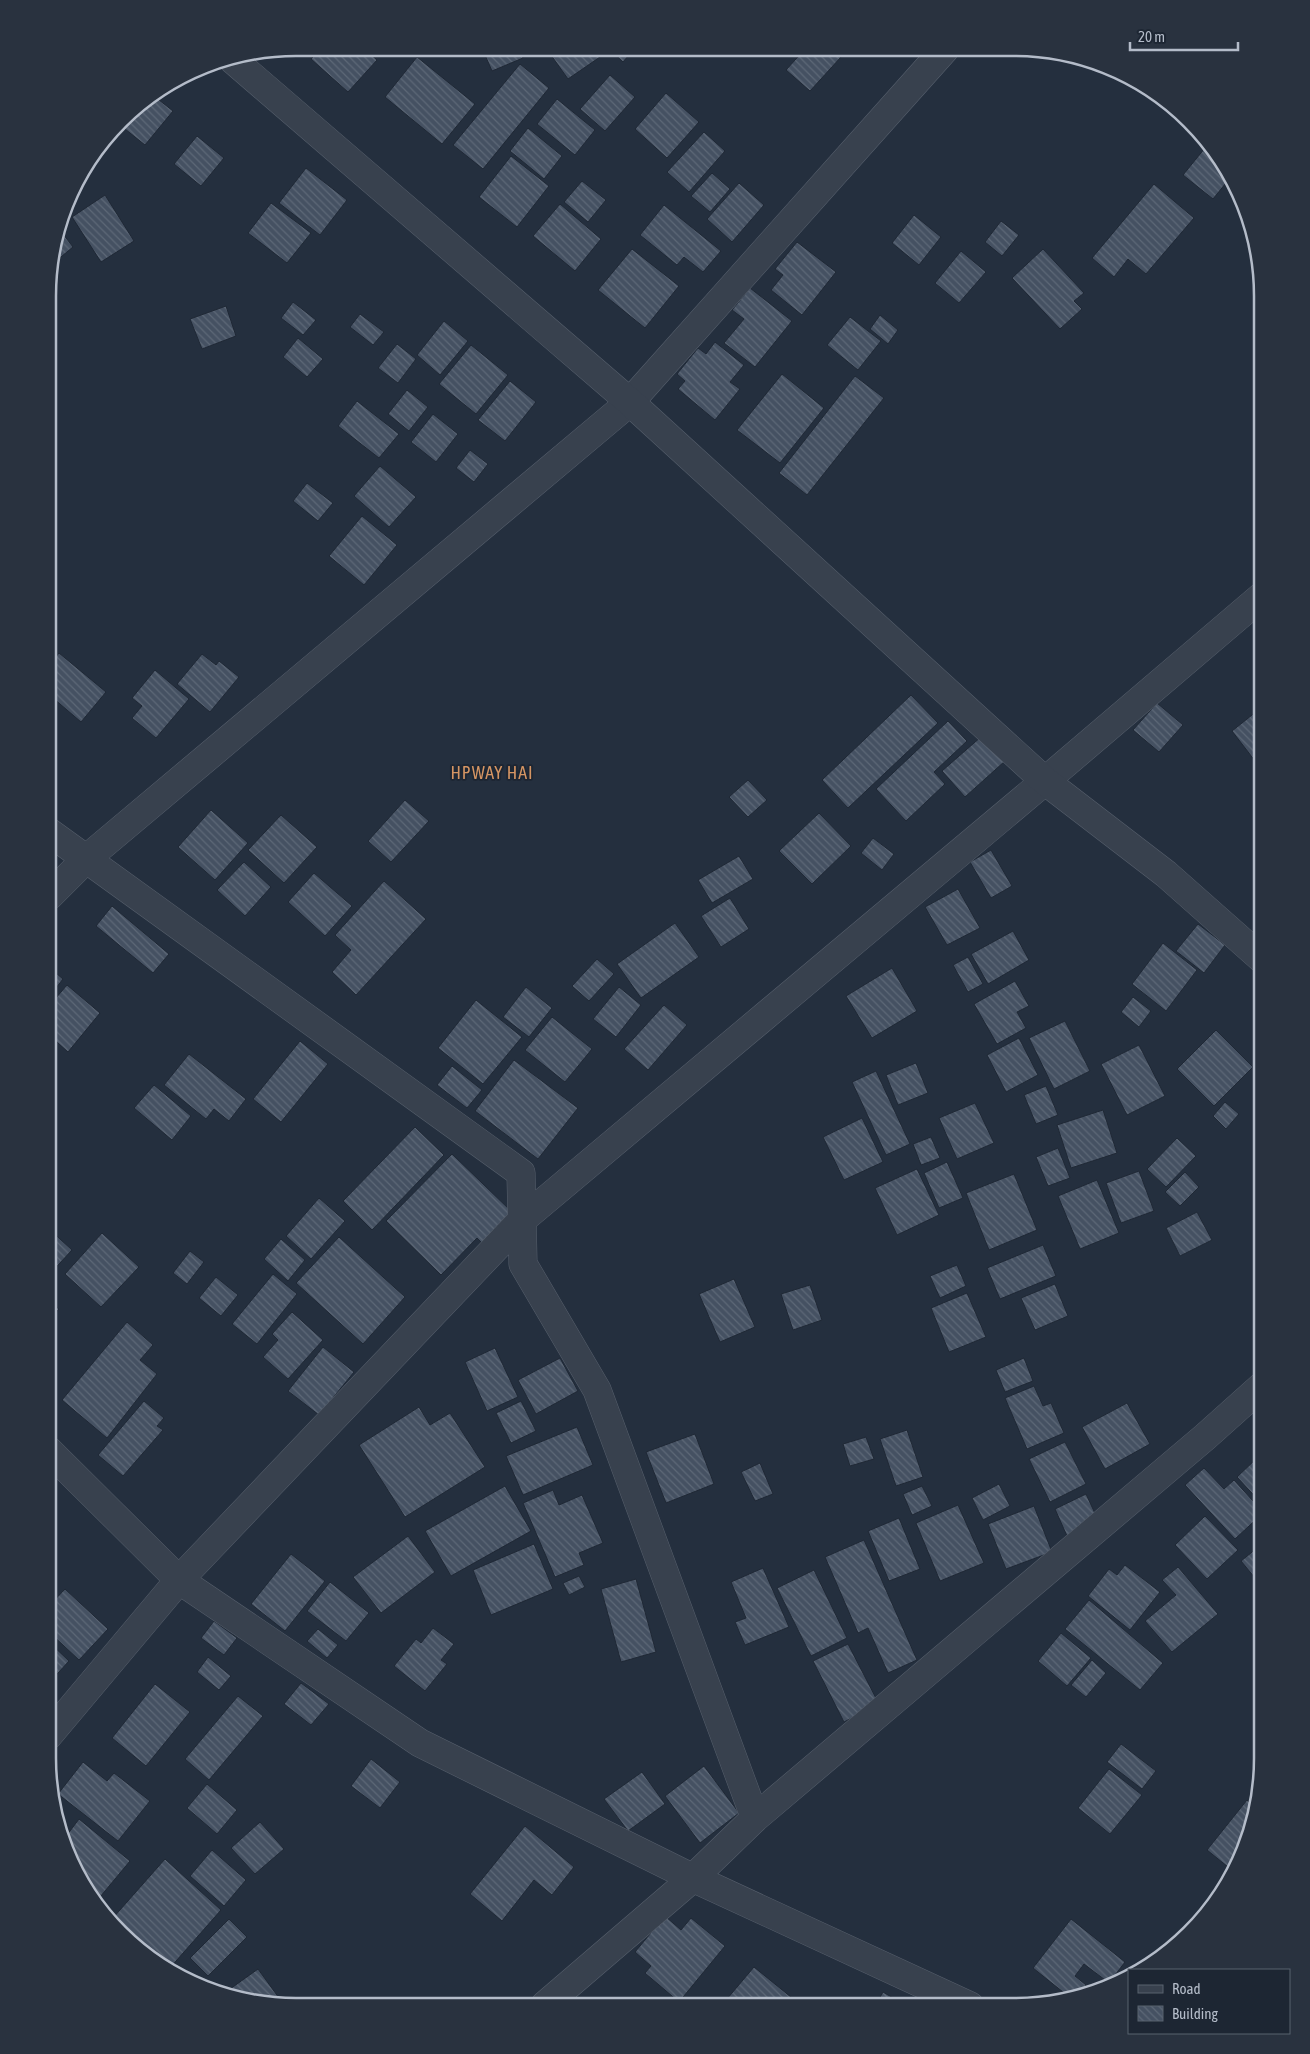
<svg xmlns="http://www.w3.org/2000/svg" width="1310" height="2054" font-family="'Asap Condensed',sans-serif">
	<defs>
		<pattern id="building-back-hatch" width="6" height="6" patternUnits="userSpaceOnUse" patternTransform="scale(1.25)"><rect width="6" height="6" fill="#455162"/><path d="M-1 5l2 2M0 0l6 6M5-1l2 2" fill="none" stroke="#5d6877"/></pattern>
	</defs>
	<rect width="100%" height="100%" fill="#242f3e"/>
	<path fill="url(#building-back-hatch)" stroke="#1f2835" d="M 294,48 L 308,48 L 301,54 Z
		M 321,48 L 364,48 L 377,60 L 348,92 L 311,59 Z
		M 482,48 L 519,48 L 523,58 L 492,71 Z
		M 546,48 L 593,48 L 600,57 L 568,79 Z
		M 608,48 L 635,48 L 623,62 Z
		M 805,49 L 832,49 L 841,57 L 810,91 L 786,70 Z
		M 417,57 L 475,104 L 442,144 L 385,97 Z
		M 520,64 L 549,88 L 483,169 L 453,145 Z
		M 610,75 L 635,97 L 605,131 L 580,109 Z
		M 666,93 L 699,122 L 667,158 L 635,129 Z
		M 154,96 L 173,111 L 145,145 L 120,125 L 132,109 Z
		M 557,99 L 595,130 L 575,155 L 537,124 Z
		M 528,128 L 562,156 L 544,179 L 510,151 Z
		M 704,132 L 725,151 L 689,192 L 667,172 Z
		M 197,136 L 224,158 L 201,186 L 174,164 Z
		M 1209,143 L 1230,178 L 1213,199 L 1183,175 Z
		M 511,156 L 549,186 L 517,227 L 479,197 Z
		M 306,168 L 347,200 L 320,235 L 279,203 Z
		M 712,173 L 730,189 L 710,212 L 691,196 Z
		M 582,181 L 606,200 L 588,222 L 564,202 Z
		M 739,183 L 764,205 L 732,242 L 707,219 Z
		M 1154,184 L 1194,218 L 1146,274 L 1128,259 L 1114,277 L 1092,258 Z
		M 105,195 L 134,241 L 101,262 L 72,217 Z
		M 271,203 L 311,233 L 287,263 L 248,233 Z
		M 560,204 L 601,239 L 575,271 L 533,236 Z
		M 664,205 L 721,251 L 703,272 L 684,257 L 677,265 L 640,235 Z
		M 914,215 L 941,237 L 919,265 L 892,243 Z
		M 1001,221 L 1019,235 L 1002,256 L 985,242 Z
		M 60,230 L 73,247 L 50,266 L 50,264 Z
		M 797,242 L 836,272 L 802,315 L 771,290 L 783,275 L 775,269 Z
		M 632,249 L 679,286 L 645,328 L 598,290 Z
		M 1043,249 L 1084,293 L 1074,301 L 1082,309 L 1060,329 L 1012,278 Z
		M 961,251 L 986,272 L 959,303 L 935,283 Z
		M 750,288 L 792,321 L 755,367 L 724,343 L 744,319 L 732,310 Z
		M 293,302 L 316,320 L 303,335 L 281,318 Z
		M 226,306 L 236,336 L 202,349 L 190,319 Z
		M 360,314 L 384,332 L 373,345 L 350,327 Z
		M 880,315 L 898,330 L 888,344 L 870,329 Z
		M 850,317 L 881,341 L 858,370 L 827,345 Z
		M 444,321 L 468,341 L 440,375 L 417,355 Z
		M 298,338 L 323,359 L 307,377 L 283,357 Z
		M 715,342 L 744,365 L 730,382 L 740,389 L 715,420 L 678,389 L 685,381 L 677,374 L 698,348 L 706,354 Z
		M 397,344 L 416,359 L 398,383 L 378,368 Z
		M 471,345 L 508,375 L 476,414 L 439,384 Z
		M 782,374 L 824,408 L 780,463 L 737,430 Z
		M 855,376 L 884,398 L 807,495 L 779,473 Z
		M 510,381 L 536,402 L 505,441 L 478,420 Z
		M 407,390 L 428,407 L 409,431 L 388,414 Z
		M 357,401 L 399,434 L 379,458 L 338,426 Z
		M 433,414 L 458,434 L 436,462 L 411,442 Z
		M 470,450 L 488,464 L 474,482 L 456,468 Z
		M 380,466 L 416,497 L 389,527 L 354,496 Z
		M 307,483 L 333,503 L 318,521 L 293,501 Z
		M 362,516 L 397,545 L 364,585 L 329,556 Z
		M 59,653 L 106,692 L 81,722 L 53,698 L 49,703 L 49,665 Z
		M 202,654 L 216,665 L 219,661 L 239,677 L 210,712 L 177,684 Z
		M 155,670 L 189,699 L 156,738 L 132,718 L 142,706 L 132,698 Z
		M 911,695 L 938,723 L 848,808 L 822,780 Z
		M 1157,703 L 1183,725 L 1159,752 L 1133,730 Z
		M 1262,707 L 1262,770 L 1232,731 Z
		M 948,721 L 967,741 L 934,772 L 945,784 L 906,821 L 876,789 Z
		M 982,736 L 1005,761 L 965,797 L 942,771 Z
		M 748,780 L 767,800 L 748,817 L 729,797 Z
		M 405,800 L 429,821 L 391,862 L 368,841 Z
		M 211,810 L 248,843 L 215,880 L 178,847 Z
		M 819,813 L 851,846 L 812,884 L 779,851 Z
		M 281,815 L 317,847 L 284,883 L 248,850 Z
		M 1262,821 L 1262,836 L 1255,829 Z
		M 873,838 L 894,854 L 882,870 L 861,853 Z
		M 991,850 L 1012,886 L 991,898 L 970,862 Z
		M 739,856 L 753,879 L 712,903 L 698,880 Z
		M 244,862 L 271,887 L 245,916 L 217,890 Z
		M 314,873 L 352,906 L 325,936 L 288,902 Z
		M 384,881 L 426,919 L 356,995 L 332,972 L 351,950 L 335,935 Z
		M 958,889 L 980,928 L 947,945 L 925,907 Z
		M 730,898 L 749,929 L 721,947 L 701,916 Z
		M 112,906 L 169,954 L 153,973 L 96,926 Z
		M 675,923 L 699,957 L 641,998 L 617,964 Z
		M 1198,924 L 1225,945 L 1204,973 L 1176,951 Z
		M 1013,931 L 1029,960 L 988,984 L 971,954 Z
		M 1163,943 L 1197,970 L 1166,1011 L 1132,984 Z
		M 968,957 L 983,984 L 968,992 L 953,965 Z
		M 597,959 L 614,974 L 589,1001 L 572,986 Z
		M 49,967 L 63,979 L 49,997 Z
		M 892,968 L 917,1011 L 872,1038 L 846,996 Z
		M 1015,981 L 1029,1006 L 1017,1012 L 1026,1028 L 997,1044 L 974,1004 Z
		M 67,985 L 100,1013 L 68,1052 L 49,1035 L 49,1006 Z
		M 526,987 L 552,1008 L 529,1037 L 503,1017 Z
		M 619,987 L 641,1005 L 616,1037 L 593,1019 Z
		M 1133,997 L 1151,1011 L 1139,1027 L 1121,1012 Z
		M 476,1000 L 522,1037 L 483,1084 L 438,1048 Z
		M 664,1005 L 687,1025 L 648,1070 L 624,1049 Z
		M 552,1017 L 592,1049 L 565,1082 L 525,1050 Z
		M 1065,1021 L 1090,1071 L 1054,1089 L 1029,1038 Z
		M 1216,1030 L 1253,1067 L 1214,1106 L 1177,1069 Z
		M 1019,1038 L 1038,1075 L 1006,1092 L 987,1055 Z
		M 300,1041 L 328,1064 L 281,1122 L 253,1099 Z
		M 1139,1045 L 1165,1096 L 1127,1115 L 1101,1064 Z
		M 189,1054 L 246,1099 L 229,1121 L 214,1109 L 206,1119 L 164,1085 Z
		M 514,1060 L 578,1108 L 538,1159 L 475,1111 Z
		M 916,1063 L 928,1093 L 898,1105 L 886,1075 Z
		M 452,1066 L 482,1090 L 467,1108 L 437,1085 Z
		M 876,1071 L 910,1144 L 886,1155 L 852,1082 Z
		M 154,1085 L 191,1116 L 172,1140 L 134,1108 Z
		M 1046,1086 L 1058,1115 L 1036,1124 L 1024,1095 Z
		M 1262,1088 L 1262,1106 L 1253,1099 Z
		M 1225,1102 L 1239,1114 L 1226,1129 L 1213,1116 Z
		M 975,1103 L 994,1143 L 957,1159 L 939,1118 Z
		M 1103,1110 L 1117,1153 L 1071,1168 L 1057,1125 Z
		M 862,1118 L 883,1162 L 844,1180 L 823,1137 Z
		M 415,1127 L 444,1155 L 372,1230 L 343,1201 Z
		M 931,1137 L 940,1158 L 921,1165 L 913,1144 Z
		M 1177,1138 L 1196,1156 L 1166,1187 L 1147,1169 Z
		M 1058,1148 L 1070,1178 L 1048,1186 L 1036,1157 Z
		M 452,1154 L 513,1213 L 483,1244 L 477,1238 L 441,1275 L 386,1221 Z
		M 947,1162 L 963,1198 L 939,1208 L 924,1173 Z
		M 917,1169 L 939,1215 L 897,1235 L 875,1188 Z
		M 1139,1171 L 1154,1211 L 1121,1223 L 1106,1183 Z
		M 1185,1172 L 1199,1187 L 1180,1206 L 1165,1192 Z
		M 1014,1174 L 1037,1230 L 989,1250 L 966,1193 Z
		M 1097,1180 L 1119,1233 L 1080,1249 L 1058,1196 Z
		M 319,1198 L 345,1221 L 311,1259 L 286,1236 Z
		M 1197,1212 L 1212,1240 L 1180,1256 L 1166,1228 Z
		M 48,1228 L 72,1250 L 48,1276 Z
		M 102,1233 L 139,1267 L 101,1307 L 65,1274 Z
		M 339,1237 L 405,1297 L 363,1344 L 296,1283 Z
		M 281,1239 L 305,1260 L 288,1281 L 264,1259 Z
		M 1043,1245 L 1056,1276 L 1000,1299 L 987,1268 Z
		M 190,1251 L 204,1262 L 187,1284 L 173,1273 Z
		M 957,1265 L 966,1286 L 940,1298 L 930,1276 Z
		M 273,1274 L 297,1294 L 257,1344 L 232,1324 Z
		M 216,1277 L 238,1295 L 221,1316 L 199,1298 Z
		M 734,1279 L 755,1327 L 720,1342 L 699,1294 Z
		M 1055,1284 L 1068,1316 L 1035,1330 L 1021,1298 Z
		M 810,1285 L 822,1320 L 793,1330 L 781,1294 Z
		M 967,1293 L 986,1337 L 949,1352 L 931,1308 Z
		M 48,1300 L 59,1309 L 48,1321 Z
		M 292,1312 L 323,1340 L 288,1379 L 263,1357 L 278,1340 L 272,1334 Z
		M 127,1322 L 153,1345 L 140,1360 L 157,1374 L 107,1438 L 62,1400 Z
		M 323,1347 L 354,1372 L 319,1415 L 288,1391 Z
		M 495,1348 L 518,1397 L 487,1411 L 465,1362 Z
		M 560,1358 L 578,1391 L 536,1414 L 518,1380 Z
		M 1024,1358 L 1033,1381 L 1005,1392 L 996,1370 Z
		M 1034,1386 L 1043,1406 L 1051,1403 L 1064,1433 L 1027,1449 L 1005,1398 Z
		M 144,1401 L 164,1418 L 157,1426 L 163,1430 L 123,1476 L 98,1455 Z
		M 521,1401 L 536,1431 L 511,1443 L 496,1413 Z
		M 1127,1403 L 1150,1444 L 1105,1469 L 1082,1427 Z
		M 419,1407 L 430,1425 L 450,1413 L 485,1467 L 405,1517 L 359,1445 Z
		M 577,1427 L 593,1465 L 523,1495 L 506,1456 Z
		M 907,1430 L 923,1477 L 896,1486 L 880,1439 Z
		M 695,1434 L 714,1484 L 666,1503 L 646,1452 Z
		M 866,1437 L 874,1459 L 850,1466 L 843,1444 Z
		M 1065,1442 L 1086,1484 L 1050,1502 L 1029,1459 Z
		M 1257,1458 L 1262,1463 L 1262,1504 L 1237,1477 Z
		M 760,1463 L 773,1494 L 755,1501 L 741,1472 Z
		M 1204,1468 L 1224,1489 L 1234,1480 L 1262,1511 L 1262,1514 L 1235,1539 L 1185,1485 Z
		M 999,1484 L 1010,1506 L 983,1520 L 972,1498 Z
		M 505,1486 L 531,1531 L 451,1576 L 425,1531 Z
		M 922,1486 L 932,1506 L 912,1515 L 903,1494 Z
		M 553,1490 L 559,1505 L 582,1495 L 603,1543 L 579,1553 L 584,1565 L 555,1577 L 523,1503 Z
		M 1086,1494 L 1099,1522 L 1067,1536 L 1055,1509 Z
		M 958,1505 L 984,1563 L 940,1581 L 916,1523 Z
		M 1034,1506 L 1052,1552 L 1006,1569 L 988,1524 Z
		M 1205,1516 L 1238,1550 L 1207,1579 L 1175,1545 Z
		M 899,1518 L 920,1569 L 889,1581 L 868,1531 Z
		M 408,1536 L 435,1572 L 381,1613 L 353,1577 Z
		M 864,1540 L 917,1660 L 888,1673 L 868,1628 L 858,1633 L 825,1557 Z
		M 534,1544 L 553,1589 L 491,1615 L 473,1570 Z
		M 1262,1544 L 1262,1572 L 1255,1578 L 1241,1561 Z
		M 291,1554 L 325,1581 L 285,1631 L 251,1604 Z
		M 1125,1565 L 1160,1592 L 1130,1630 L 1088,1596 L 1109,1569 L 1117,1575 Z
		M 1178,1567 L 1218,1614 L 1172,1652 L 1145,1621 L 1176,1595 L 1162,1580 Z
		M 763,1568 L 789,1627 L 745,1645 L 735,1622 L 746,1618 L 731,1582 Z
		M 814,1570 L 847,1638 L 811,1656 L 777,1588 Z
		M 579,1576 L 585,1587 L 569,1595 L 563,1583 Z
		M 636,1579 L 656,1652 L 621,1662 L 601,1589 Z
		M 330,1582 L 369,1613 L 346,1641 L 307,1611 Z
		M 65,1589 L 108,1629 L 79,1660 L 48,1631 L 48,1607 Z
		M 1089,1600 L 1163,1663 L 1140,1690 L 1065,1629 Z
		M 214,1621 L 237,1638 L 224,1655 L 201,1638 Z
		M 433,1628 L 454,1644 L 441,1660 L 447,1664 L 425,1691 L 394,1666 L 416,1639 L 421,1643 Z
		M 318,1629 L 338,1645 L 327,1658 L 307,1641 Z
		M 1061,1633 L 1091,1658 L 1067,1686 L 1038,1661 Z
		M 48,1641 L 69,1661 L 48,1684 Z
		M 848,1644 L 879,1704 L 844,1722 L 813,1661 Z
		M 208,1657 L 231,1676 L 219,1690 L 197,1672 Z
		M 1092,1660 L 1106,1673 L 1086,1697 L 1071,1685 Z
		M 301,1683 L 329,1704 L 311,1725 L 284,1704 Z
		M 155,1684 L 190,1712 L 146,1766 L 112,1738 Z
		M 238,1696 L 263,1716 L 209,1780 L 185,1759 Z
		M 1121,1744 L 1156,1771 L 1142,1789 L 1107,1762 Z
		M 371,1759 L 400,1782 L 380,1808 L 351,1786 Z
		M 83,1762 L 107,1781 L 114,1773 L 150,1801 L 118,1841 L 58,1794 Z
		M 704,1766 L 739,1813 L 700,1843 L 665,1796 Z
		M 1109,1769 L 1142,1795 L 1110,1834 L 1078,1808 Z
		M 642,1772 L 665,1804 L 628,1831 L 604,1799 Z
		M 207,1784 L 237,1810 L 217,1834 L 187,1808 Z
		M 1247,1800 L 1255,1807 L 1249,1838 L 1233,1871 L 1207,1850 Z
		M 79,1819 L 130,1861 L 95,1903 L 67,1854 L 64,1839 Z
		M 260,1822 L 284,1849 L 255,1874 L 231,1848 Z
		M 525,1826 L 574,1867 L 552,1895 L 534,1880 L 502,1921 L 470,1894 Z
		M 212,1850 L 246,1880 L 224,1906 L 190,1876 Z
		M 165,1859 L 221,1910 L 169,1969 L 145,1955 L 135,1946 L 138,1942 L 112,1919 Z
		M 665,1916 L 681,1930 L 691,1918 L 725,1946 L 679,2002 L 645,1973 L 651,1966 L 635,1952 Z
		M 229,1919 L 247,1937 L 208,1976 L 190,1958 Z
		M 1071,1919 L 1125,1962 L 1109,1983 L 1084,1964 L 1075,1976 L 1086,1985 L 1079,1994 L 1068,1996 L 1033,1968 Z
		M 754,1967 L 797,2002 L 794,2006 L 721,2006 Z
		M 258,1969 L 279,1998 L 270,2004 L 223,1994 Z
		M 883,1992 L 907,2006 L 875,2006 Z"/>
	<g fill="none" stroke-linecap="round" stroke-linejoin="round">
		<g stroke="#565f6c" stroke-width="29">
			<path id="minor" d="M 49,832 L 521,1173 L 523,1264 L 597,1390 L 755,1818
				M 49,896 L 86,859 L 630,402 L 945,49
				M 48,1450 L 179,1580 L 420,1743 L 693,1878 L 970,2006
				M 48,1736 L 179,1580 L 523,1219 L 1045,781 L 1262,596
				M 545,2005 L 693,1878 L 755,1818 L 1205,1437 L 1262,1386"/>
		</g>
		<g stroke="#565f6c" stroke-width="29">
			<path id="tertiary" d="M 233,60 L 630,402 L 1045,781 L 1166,874 L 1262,959"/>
		</g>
		<use href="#minor" stroke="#38414e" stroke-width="28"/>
		<use href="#tertiary" stroke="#38414e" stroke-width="28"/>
	</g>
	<g text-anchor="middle" stroke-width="4" stroke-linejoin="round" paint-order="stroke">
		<g font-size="18" letter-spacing="1" fill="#d59563" stroke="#1d2633">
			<text x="492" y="779">HPWAY HAI</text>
		</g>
	</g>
	<path d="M0 0H1310V2054H0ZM296 56H1014A240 240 0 0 1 1254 296V1758A240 240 0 0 1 1014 1998H296A240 240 0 0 1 56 1758V296A240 240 0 0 1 296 56Z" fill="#29323f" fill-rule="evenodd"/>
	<path fill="none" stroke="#b4bcc9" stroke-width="2.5" d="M296 56H1014A240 240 0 0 1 1254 296V1758A240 240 0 0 1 1014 1998H296A240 240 0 0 1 56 1758V296A240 240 0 0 1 296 56Z"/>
	<rect x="1128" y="1969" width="162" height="65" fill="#1d2633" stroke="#59626f"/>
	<rect x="1138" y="1985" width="25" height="8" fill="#38414e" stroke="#59626f"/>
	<text x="1172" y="1994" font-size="15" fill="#b4bcc9">Road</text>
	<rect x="1138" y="2006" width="25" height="15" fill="url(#building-back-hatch)" stroke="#59626f"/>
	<text x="1172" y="2019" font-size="15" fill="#b4bcc9">Building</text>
	<path d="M1130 42v8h108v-8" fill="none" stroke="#b4bcc9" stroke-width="2.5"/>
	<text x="1138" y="42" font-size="15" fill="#b4bcc9" stroke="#1d2633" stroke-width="4" paint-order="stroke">20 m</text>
</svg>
